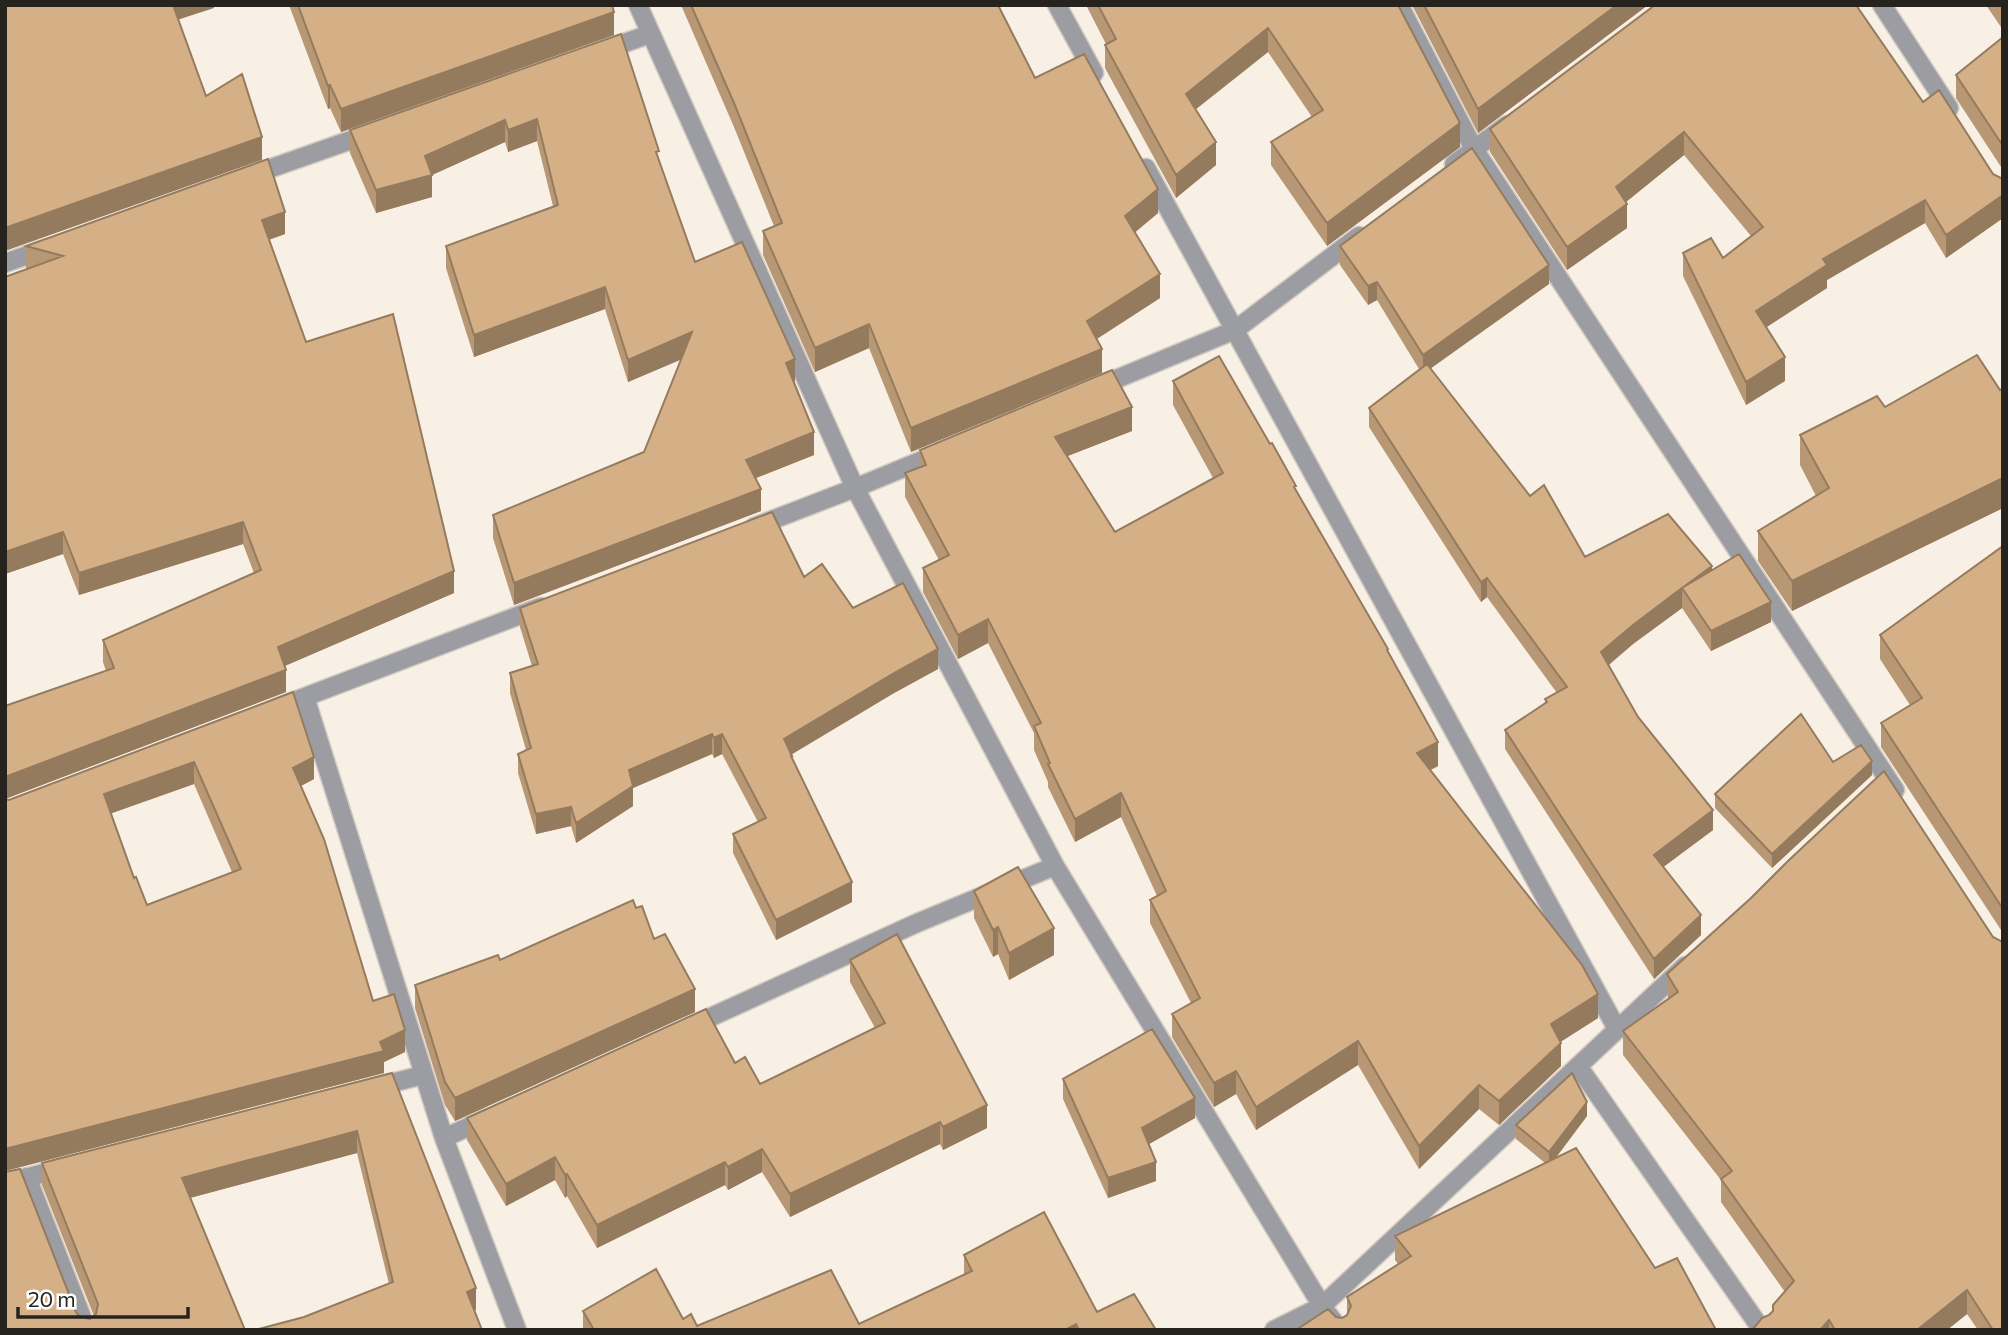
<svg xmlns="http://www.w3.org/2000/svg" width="2008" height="1335" font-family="Commissioner,sans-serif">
	<rect width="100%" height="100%" fill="#f8efe5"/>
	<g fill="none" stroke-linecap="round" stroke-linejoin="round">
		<g stroke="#d2cac1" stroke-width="21">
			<path id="minor" d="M 638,5 L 855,488 L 1055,866 L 1322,1306 L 1340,1330
				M 1057,5 L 1094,73
				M 1399,5 L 1474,149 L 1895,790
				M 1882,5 L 1949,108
				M 602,51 L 650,34
				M 1454,164 L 1507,125
				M 1146,168 L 1617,1029
				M 249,176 L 371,133
				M 5,263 L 48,248
				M 1097,387 L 1235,330 L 1359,236
				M 754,527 L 855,488 L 942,452
				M 305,697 L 444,1138 L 517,1330
				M 276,708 L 541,607
				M 689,1027 L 917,923 L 1055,866
				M 1578,1066 L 1762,1330
				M 372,1088 L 423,1075
				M 444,1138 L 488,1118
				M 27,1177 L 87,1330
				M 5,1183 L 64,1168
				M 1274,1330 L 1322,1306 L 1685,966"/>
		</g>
		<use href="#minor" stroke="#9c9da2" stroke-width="18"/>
	</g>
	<path fill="#b79774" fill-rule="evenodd" d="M 289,5 L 612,5 L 614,35 L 341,132 L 330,108 L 328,109 Z
		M 681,5 L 998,5 L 1035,78 L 1158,213 L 1134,232 L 1160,298 L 1097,339 L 1102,373 L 911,452 L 869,348 L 815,372 L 763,255 L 763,231 L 774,226 L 734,127 Z
		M 1086,5 L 1398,5 L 1460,147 L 1327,246 L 1271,165 L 1271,142 L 1312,117 L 1268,52 L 1196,109 L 1216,165 L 1176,198 L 1105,68 L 1105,45 L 1106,44 Z
		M 1412,5 L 1648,5 L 1478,133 Z
		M 1986,5 L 2003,5 L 2003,30 Z
		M 621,34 L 659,160 L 695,262 L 795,381 L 794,382 L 814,455 L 756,478 L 761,511 L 514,605 L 493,538 L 493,515 L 644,452 L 681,359 L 628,382 L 605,309 L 474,357 L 446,268 L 446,246 L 553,206 L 537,141 L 508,152 L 505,142 L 432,175 L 432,197 L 376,213 L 350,153 L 350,130 Z
		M 2003,37 L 2003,170 L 1956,98 L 1956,75 Z
		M 1923,102 L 1993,174 L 2003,179 L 2003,218 L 1946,258 L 1925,223 L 1827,280 L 1827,288 L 1766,327 L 1785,381 L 1746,405 L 1683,276 L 1683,253 L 1723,258 L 1751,236 L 1684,155 L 1626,202 L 1627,228 L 1567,270 L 1490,152 L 1490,129 Z
		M 285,234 L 269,240 L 306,342 L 454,593 L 284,666 L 286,692 L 5,799 L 106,671 L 103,662 L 103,640 L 254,573 L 243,544 L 79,595 L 63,554 L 5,574 L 5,277 L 29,269 L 26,268 L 26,246 Z
		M 1340,246 L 1549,284 L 1430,368 L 1530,496 L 1585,557 L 1712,570 L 1771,622 L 1711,651 L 1682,608 L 1633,644 L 1609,665 L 1638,717 L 1713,830 L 1663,867 L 1701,935 L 1654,979 L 1505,749 L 1505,730 L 1545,703 L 1545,699 L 1557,693 L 1487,597 L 1481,602 L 1369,427 L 1369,408 L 1419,369 L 1377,300 L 1368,305 L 1340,265 Z
		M 1173,381 L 1296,490 L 1388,652 L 1438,766 L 1430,770 L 1598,1018 L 1560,1042 L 1561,1066 L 1499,1125 L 1479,1109 L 1419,1169 L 1358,1065 L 1256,1130 L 1236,1094 L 1214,1107 L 1172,1037 L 1172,1014 L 1191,1003 L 1150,923 L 1150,900 L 1157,896 L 1121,817 L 1075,842 L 1048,787 L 1048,782 L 1034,750 L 1034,733 L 988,643 L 958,659 L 923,592 L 923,568 L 939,560 L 905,497 L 905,473 L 920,467 L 920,450 L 1132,431 L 1067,456 L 1115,532 L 1213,478 L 1173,405 Z
		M 2003,388 L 2003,508 L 1792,611 L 1758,561 L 1758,531 L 1816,496 L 1800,465 L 1800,435 L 1885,407 L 2000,390 Z
		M 2003,546 L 2003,933 L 1881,747 L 1881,723 L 1910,705 L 1880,659 L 1880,635 Z
		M 804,577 L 853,608 L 938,669 L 894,693 L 792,754 L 792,760 L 852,902 L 776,940 L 733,853 L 733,834 L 758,822 L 722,754 L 714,758 L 712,754 L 633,788 L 633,806 L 576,843 L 571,826 L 536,834 L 518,773 L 518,754 L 526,750 L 510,693 L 510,673 L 532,666 L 520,627 L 520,608 Z
		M 293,692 L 314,779 L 301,786 L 373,1001 L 405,1052 L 384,1062 L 384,1073 L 5,1171 L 9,800 ZM 194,784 L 232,872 L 147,905 L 134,878 L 111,813 Z
		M 1833,762 L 1872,775 L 1772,868 L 1715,808 L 1715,794 Z
		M 974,891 L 1054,955 L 1009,980 L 998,954 L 993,957 L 974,918 Z
		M 1751,898 L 2003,1330 L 1978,1330 L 1967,1314 L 1947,1330 L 1752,1330 L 1769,1315 L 1785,1292 L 1721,1202 L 1721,1180 L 1623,1055 L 1623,1031 L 1668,999 L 1667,974 Z
		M 636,908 L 695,1012 L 455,1121 L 445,1105 L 415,1008 L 415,985 L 500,960 Z
		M 850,960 L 987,1128 L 943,1150 L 940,1144 L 790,1217 L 762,1172 L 728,1190 L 725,1185 L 597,1248 L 567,1196 L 565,1198 L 555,1180 L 506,1206 L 467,1140 L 467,1118 L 735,1063 L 760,1084 L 875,1028 L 850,982 Z
		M 392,1073 L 476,1310 L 304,1317 L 389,1284 L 357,1153 L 190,1198 L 245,1330 L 5,1330 L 76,1312 L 80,1317 L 90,1319 L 94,1316 L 42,1185 L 42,1163 Z
		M 1572,1073 L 1587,1102 L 1587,1116 L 1556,1158 L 1576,1148 L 1655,1268 L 1677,1258 L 1716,1330 L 1296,1330 L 1328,1309 L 1336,1317 L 1342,1318 L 1347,1315 L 1347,1297 L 1398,1264 L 1395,1260 L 1395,1236 L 1545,1163 L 1516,1139 L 1516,1125 Z
		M 1063,1079 L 1195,1118 L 1149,1144 L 1156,1181 L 1108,1198 L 1063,1099 Z
		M 964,1255 L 1097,1312 L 1156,1330 L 583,1330 L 583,1311 L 683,1319 L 697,1326 L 859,1324 L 964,1275 Z"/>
	<path fill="#957b5e" d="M 171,5 L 214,5 L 214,8 L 171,22 Z
		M 1617,5 L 1648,5 L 1478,133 L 1478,109 Z
		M 614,12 L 614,35 L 341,132 L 341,109 Z
		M 1268,28 L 1268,52 L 1186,117 L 1186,94 Z
		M 330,85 L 330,108 L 328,109 L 328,86 Z
		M 537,119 L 537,141 L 508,152 L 508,130 Z
		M 505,120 L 505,142 L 432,175 L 432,197 L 376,213 L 376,190 L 425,156 Z
		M 1460,123 L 1460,147 L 1327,246 L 1327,223 Z
		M 1684,132 L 1684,155 L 1616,210 L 1616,187 Z
		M 262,137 L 262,160 L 5,251 L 5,228 Z
		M 1216,142 L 1216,165 L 1176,198 L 1176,175 Z
		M 1158,189 L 1158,213 L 1125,241 L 1125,216 Z
		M 2003,195 L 2003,218 L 1946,258 L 1946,235 Z
		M 1925,200 L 1925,223 L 1827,280 L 1827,288 L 1756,334 L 1756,311 L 1823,259 Z
		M 1627,204 L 1627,228 L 1567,270 L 1567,247 Z
		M 285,212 L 285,234 L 262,242 L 262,220 Z
		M 1549,265 L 1549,284 L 1423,374 L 1423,355 Z
		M 1160,274 L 1160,298 L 1087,345 L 1087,321 Z
		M 1377,282 L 1377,300 L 1368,305 L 1368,286 Z
		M 605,287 L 605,309 L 474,357 L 474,335 Z
		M 869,324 L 869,348 L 815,372 L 815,348 Z
		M 692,332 L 692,355 L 628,382 L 628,360 Z
		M 1102,349 L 1102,373 L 911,452 L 911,428 Z
		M 1785,357 L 1785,381 L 1746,405 L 1746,382 Z
		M 795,359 L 795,381 L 786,385 L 786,363 Z
		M 1132,407 L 1132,431 L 1055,461 L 1055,437 Z
		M 814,432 L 814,455 L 746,482 L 746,460 Z
		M 2003,478 L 2003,508 L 1792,611 L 1792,581 Z
		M 761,489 L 761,511 L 514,605 L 514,583 Z
		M 243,522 L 243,544 L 79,595 L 79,573 Z
		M 63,532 L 63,554 L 5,574 L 5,552 Z
		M 1712,566 L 1712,585 L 1682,588 Z
		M 454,571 L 454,593 L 278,669 L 278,647 Z
		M 1487,578 L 1487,597 L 1481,602 L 1481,582 Z
		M 1682,588 L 1682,608 L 1633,644 L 1601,671 L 1601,652 L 1633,625 Z
		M 1771,602 L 1771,622 L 1711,651 L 1711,631 Z
		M 988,619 L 988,643 L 958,659 L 958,635 Z
		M 938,649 L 938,669 L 894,693 L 784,759 L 784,739 L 894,673 Z
		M 286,670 L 286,692 L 5,799 L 5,777 Z
		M 712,734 L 712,754 L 633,788 L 633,806 L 576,843 L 576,823 L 629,770 Z
		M 722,734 L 722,754 L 714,758 L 714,738 Z
		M 1438,742 L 1438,766 L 1417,777 L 1417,753 Z
		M 314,757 L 314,779 L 293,790 L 293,768 Z
		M 1872,761 L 1872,775 L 1772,868 L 1772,854 Z
		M 194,762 L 194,784 L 104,816 L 104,794 Z
		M 1121,793 L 1121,817 L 1075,842 L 1075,819 Z
		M 571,807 L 571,826 L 536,834 L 536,814 Z
		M 1713,810 L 1713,830 L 1654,874 L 1654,855 Z
		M 852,882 L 852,902 L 776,940 L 776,920 Z
		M 1701,915 L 1701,935 L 1654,979 L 1654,959 Z
		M 998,927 L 998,954 L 993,957 L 993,930 Z
		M 1054,928 L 1054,955 L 1009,980 L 1009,953 Z
		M 695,989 L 695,1012 L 455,1121 L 455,1098 Z
		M 1598,994 L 1598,1018 L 1551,1048 L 1551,1024 Z
		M 405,1030 L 405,1052 L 384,1062 L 384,1073 L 5,1171 L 5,1149 L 380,1042 Z
		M 1358,1041 L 1358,1065 L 1256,1130 L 1256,1107 Z
		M 1561,1043 L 1561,1066 L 1499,1125 L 1499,1101 Z
		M 1236,1071 L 1236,1094 L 1214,1107 L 1214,1083 Z
		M 1479,1085 L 1479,1109 L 1419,1169 L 1419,1146 Z
		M 1195,1098 L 1195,1118 L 1142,1148 L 1142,1128 Z
		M 1587,1102 L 1587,1116 L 1549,1166 L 1549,1152 Z
		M 987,1105 L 987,1128 L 943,1150 L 943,1127 Z
		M 940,1122 L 940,1144 L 790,1217 L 790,1194 Z
		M 357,1131 L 357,1153 L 182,1200 L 182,1178 Z
		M 762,1149 L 762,1172 L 728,1190 L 728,1167 Z
		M 555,1157 L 555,1180 L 506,1206 L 506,1184 Z
		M 725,1162 L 725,1185 L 597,1248 L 597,1225 Z
		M 1156,1162 L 1156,1181 L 1108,1198 L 1108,1178 Z
		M 567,1174 L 567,1196 L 565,1198 L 565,1175 Z
		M 476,1288 L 476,1310 L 467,1314 L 467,1292 Z
		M 1967,1290 L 1967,1314 L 1947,1330 L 1917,1330 Z
		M 1829,1320 L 1829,1330 L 1820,1330 Z
		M 1076,1324 L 1076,1330 L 1065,1330 Z"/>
	<path fill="#d5b087" stroke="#957b5e" stroke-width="2" fill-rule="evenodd" d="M 5,5 L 173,5 L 206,96 L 242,74 L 262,137 L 5,228 Z
		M 298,5 L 612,5 L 614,12 L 341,109 L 330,85 L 328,86 Z
		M 691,5 L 998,5 L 1035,78 L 1084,54 L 1158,189 L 1125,216 L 1160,274 L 1087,321 L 1102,349 L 911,428 L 869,324 L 815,348 L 763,231 L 782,223 L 734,103 Z
		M 1098,5 L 1398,5 L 1460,123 L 1327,223 L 1271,142 L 1323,110 L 1268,28 L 1186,94 L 1216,142 L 1176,175 L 1105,45 L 1116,39 Z
		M 1424,5 L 1617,5 L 1478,109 Z
		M 1655,5 L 1856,5 L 1923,102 L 1939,90 L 1993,174 L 2003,179 L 2003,195 L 1946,235 L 1925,200 L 1823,259 L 1827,265 L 1756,311 L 1785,357 L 1746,382 L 1683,253 L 1711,238 L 1723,258 L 1763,227 L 1684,132 L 1616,187 L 1627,204 L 1567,247 L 1490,129 Z
		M 621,34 L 659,151 L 656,152 L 695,262 L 742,242 L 795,359 L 786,363 L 814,432 L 746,460 L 761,489 L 514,583 L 493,515 L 644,452 L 692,332 L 628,360 L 605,287 L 474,335 L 446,246 L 558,205 L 537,119 L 508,130 L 505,120 L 425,156 L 432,175 L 376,190 L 350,130 Z
		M 2003,37 L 2003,146 L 1956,75 Z
		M 1472,148 L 1549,265 L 1423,355 L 1377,282 L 1368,286 L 1340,246 Z
		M 268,159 L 285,212 L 262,220 L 306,342 L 393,314 L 454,571 L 278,647 L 286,670 L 5,777 L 5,706 L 114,668 L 103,640 L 261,570 L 243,522 L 79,573 L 63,532 L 5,552 L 5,277 L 63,256 L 26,246 Z
		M 1977,355 L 2000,390 L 2003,388 L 2003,478 L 1792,581 L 1758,531 L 1829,488 L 1800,435 L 1877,396 L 1885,407 Z
		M 1219,356 L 1270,444 L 1272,443 L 1296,486 L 1294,487 L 1388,649 L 1387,650 L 1438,742 L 1417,753 L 1582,965 L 1598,994 L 1551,1024 L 1561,1043 L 1499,1101 L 1479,1085 L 1419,1146 L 1358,1041 L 1256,1107 L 1236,1071 L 1214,1083 L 1172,1014 L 1200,998 L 1150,900 L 1166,891 L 1121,793 L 1075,819 L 1048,764 L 1050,763 L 1034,726 L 1041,723 L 988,619 L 958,635 L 923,568 L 949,555 L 905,473 L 926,465 L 920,450 L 1112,370 L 1132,407 L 1055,437 L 1115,532 L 1223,473 L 1173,381 Z
		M 1427,364 L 1530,496 L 1544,485 L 1585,557 L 1668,514 L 1712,566 L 1682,588 L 1739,554 L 1771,602 L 1711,631 L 1682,588 L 1633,625 L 1601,652 L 1638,717 L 1713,810 L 1654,855 L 1701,915 L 1654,959 L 1505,730 L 1547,702 L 1545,699 L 1567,687 L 1487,578 L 1481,582 L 1369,408 Z
		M 772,512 L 804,577 L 822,564 L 853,608 L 903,583 L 938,649 L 894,673 L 784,739 L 792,756 L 791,756 L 852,882 L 776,920 L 733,834 L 766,818 L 722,734 L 714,738 L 712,734 L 629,770 L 633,786 L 576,823 L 571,807 L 536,814 L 518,754 L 531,748 L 510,673 L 538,664 L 520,608 Z
		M 2003,546 L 2003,909 L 1881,723 L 1922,698 L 1880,635 Z
		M 293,692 L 314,757 L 293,768 L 324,839 L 373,1001 L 394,994 L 405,1030 L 380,1042 L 384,1051 L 5,1149 L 5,799 L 9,800 ZM 194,762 L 241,869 L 147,905 L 136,877 L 134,878 L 104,794 Z
		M 1801,714 L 1833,762 L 1861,745 L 1872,761 L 1772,854 L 1715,794 Z
		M 1884,771 L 1993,937 L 2003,942 L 2003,1330 L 1993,1330 L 1967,1290 L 1917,1330 L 1835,1330 L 1829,1320 L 1820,1330 L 1752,1330 L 1762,1318 L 1769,1315 L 1773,1311 L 1773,1305 L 1794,1281 L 1721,1179 L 1732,1171 L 1623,1031 L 1678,992 L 1667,974 L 1751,898 L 1788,861 Z
		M 1018,867 L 1054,928 L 1009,953 L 998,927 L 993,930 L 974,891 Z
		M 633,900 L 636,908 L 642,906 L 654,939 L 665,934 L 695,989 L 455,1098 L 445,1082 L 415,985 L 498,955 L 500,960 Z
		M 897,934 L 987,1105 L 943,1127 L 940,1122 L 790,1194 L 762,1149 L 728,1167 L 725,1162 L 597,1225 L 567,1174 L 565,1175 L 555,1157 L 506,1184 L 467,1118 L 706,1009 L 735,1063 L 745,1057 L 760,1084 L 885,1023 L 850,960 Z
		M 1152,1029 L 1195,1098 L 1142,1128 L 1156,1162 L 1108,1178 L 1063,1079 Z
		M 392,1073 L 476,1288 L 467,1292 L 482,1330 L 255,1330 L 304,1317 L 393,1282 L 357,1131 L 182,1178 L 245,1330 L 5,1330 L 5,1172 L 20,1169 L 76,1312 L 80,1317 L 90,1319 L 96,1314 L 98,1304 L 42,1163 Z
		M 1572,1073 L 1587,1102 L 1549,1152 L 1516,1125 Z
		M 1576,1148 L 1655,1268 L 1677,1258 L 1716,1330 L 1296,1330 L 1328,1309 L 1336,1317 L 1342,1318 L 1347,1315 L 1351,1306 L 1347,1297 L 1411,1256 L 1395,1236 Z
		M 1044,1212 L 1097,1312 L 1134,1294 L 1156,1330 L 1079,1330 L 1076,1324 L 1065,1330 L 594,1330 L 583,1311 L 656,1269 L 683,1319 L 691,1314 L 697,1326 L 831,1270 L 859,1324 L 972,1271 L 964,1255 Z"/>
	<rect width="2008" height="1335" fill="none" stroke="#26231f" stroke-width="14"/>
	<path d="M18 1307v10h170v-10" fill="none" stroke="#26231f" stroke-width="3.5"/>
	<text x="28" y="1307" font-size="21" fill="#26231f" stroke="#ffffff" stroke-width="5" paint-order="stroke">20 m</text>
</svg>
